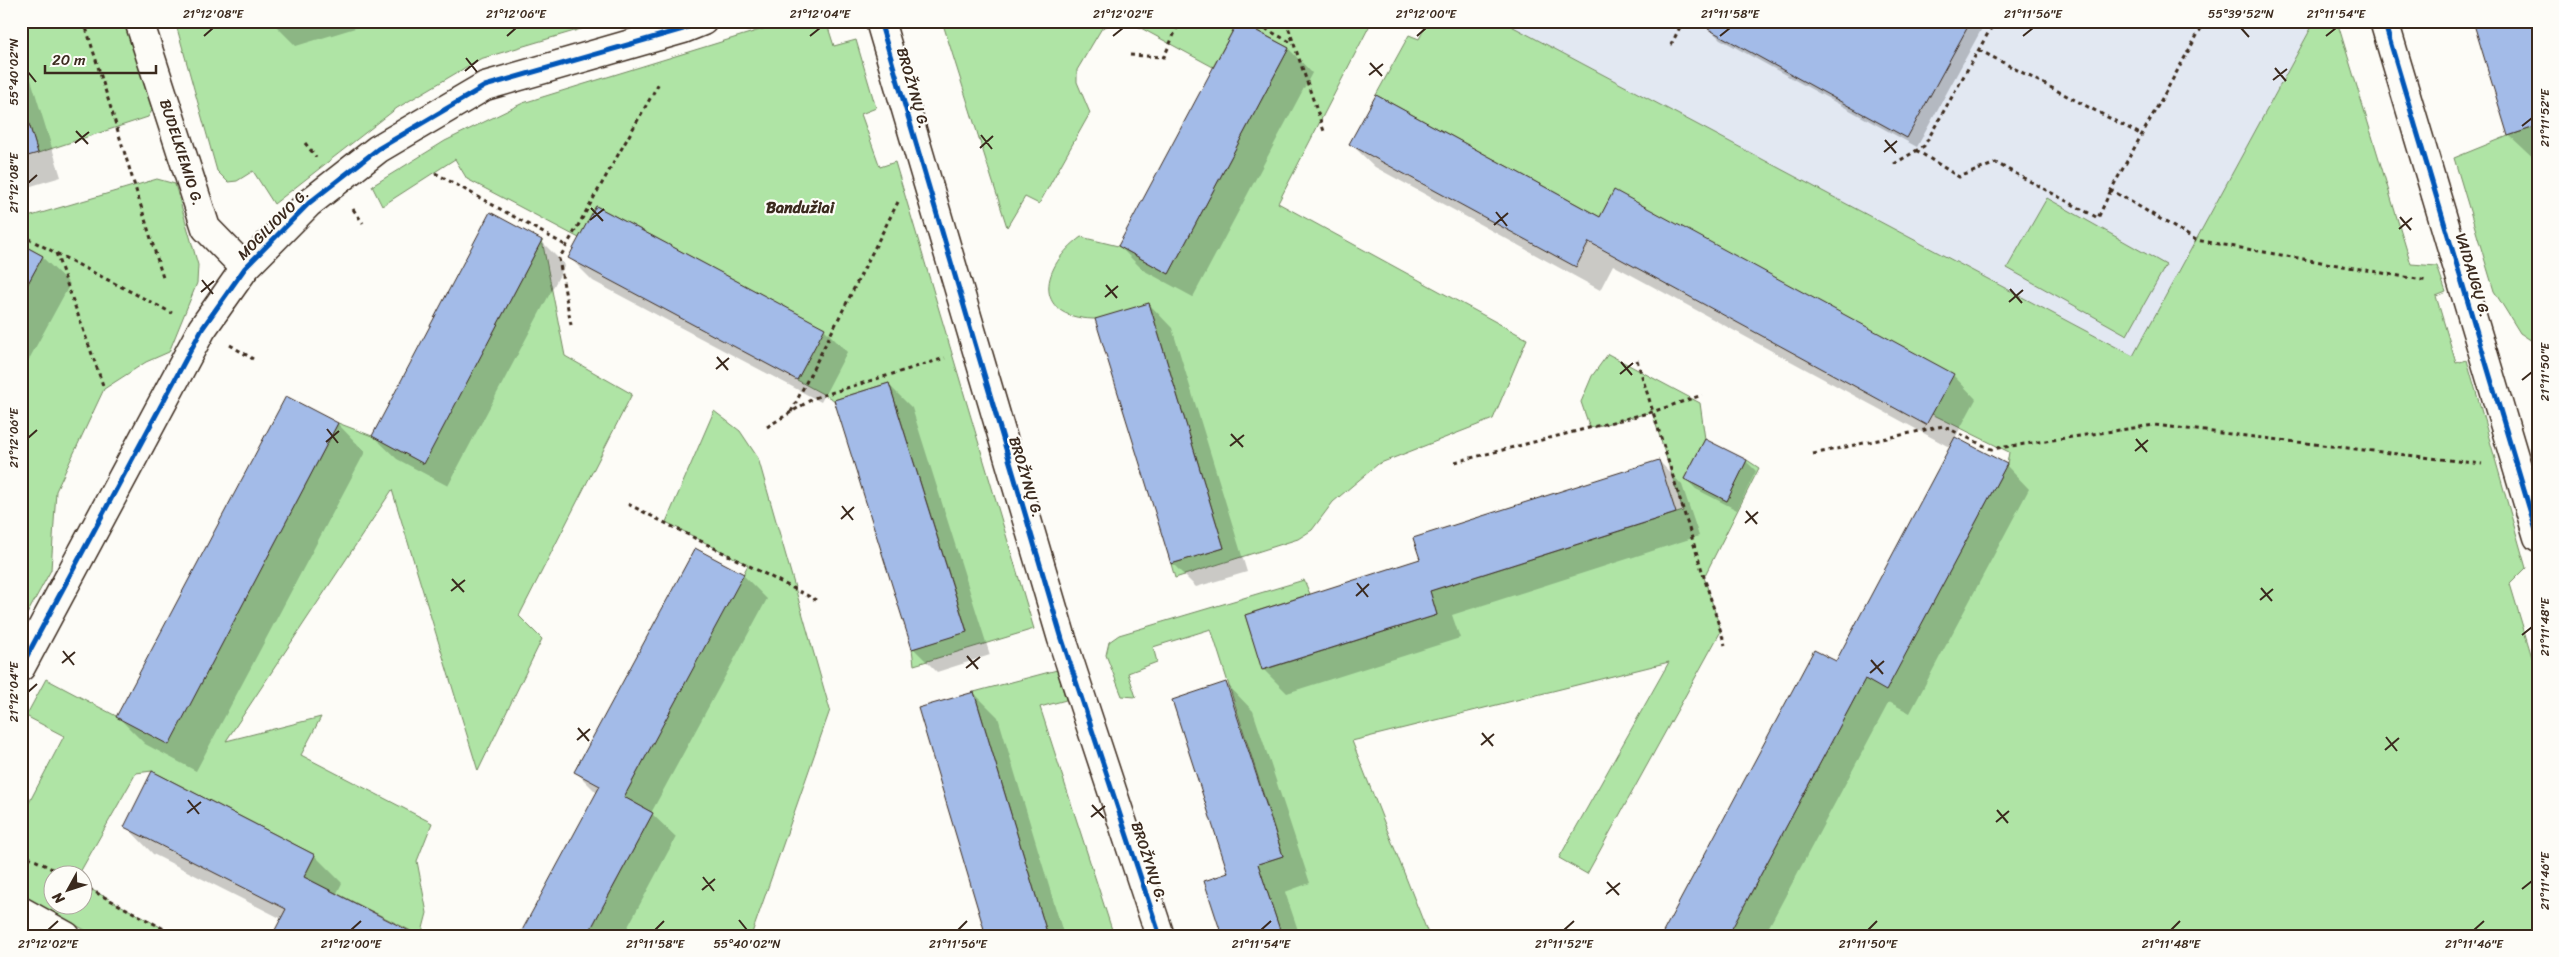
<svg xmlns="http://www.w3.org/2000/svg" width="2559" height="957" font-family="Sriracha,sans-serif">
	<rect width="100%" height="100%" fill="#fdfcf7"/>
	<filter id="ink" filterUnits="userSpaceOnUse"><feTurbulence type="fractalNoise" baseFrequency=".02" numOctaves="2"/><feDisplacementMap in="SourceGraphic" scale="10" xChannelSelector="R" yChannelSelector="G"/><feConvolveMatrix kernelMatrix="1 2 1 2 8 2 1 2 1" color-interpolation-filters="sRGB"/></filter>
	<g filter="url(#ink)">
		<path fill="#e2e8f2" d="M 1502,21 L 2315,21 L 2133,356 Z"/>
		<path fill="#afe4a5" stroke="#758762" d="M 21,21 L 128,21 L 153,109 L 148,117 L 38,153 L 21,98 Z
			M 175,21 L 608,21 L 480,59 L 397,108 L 274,204 L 253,171 L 237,181 L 228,182 L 217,171 Z
			M 789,21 L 826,21 L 834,46 L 856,40 L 876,108 L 861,114 L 880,167 L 895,162 L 1034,629 L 914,665 L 912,649 L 967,631 L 889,383 L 834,400 L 797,380 L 824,328 L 596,206 L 579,238 L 467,179 L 455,159 L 382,206 L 372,186 L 445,141 L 523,103 Z
			M 942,21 L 1119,21 L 1102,28 L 1077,70 L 1077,82 L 1090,113 L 1039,204 L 1025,197 L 1007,227 Z
			M 1128,21 L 1238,21 L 1213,67 Z
			M 1239,21 L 1372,21 L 1278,203 L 1527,339 L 1493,419 L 1378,464 L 1333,502 L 1312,530 L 1298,539 L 1175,578 L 1171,564 L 1224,548 L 1149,303 C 1132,307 1111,320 1093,319 C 1030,317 1042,265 1081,237 L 1118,246 L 1169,274 L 1289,48 Z
			M 1428,21 L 1502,21 L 2133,356 L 2315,21 L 2337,21 L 2411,264 L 2437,266 L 2446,292 L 2436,296 L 2456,363 L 2467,360 L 2526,568 L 2510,584 L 2538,677 L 2538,936 L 1728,936 L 1865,679 L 1886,690 L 2007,464 L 2009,452 L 1932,414 L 1614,191 L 1600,217 L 1376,95 L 1409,35 L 1419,39 Z
			M 2538,126 L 2538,340 L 2532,341 L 2520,333 L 2494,291 L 2454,158 L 2508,136 Z
			M 157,179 L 175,184 L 198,265 L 197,283 L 169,352 L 146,362 L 104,389 L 56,491 L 51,570 L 21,625 L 21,296 L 43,256 L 21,244 L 21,219 Z
			M 2047,198 L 2166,265 L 2127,335 L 2007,268 Z
			M 542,240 L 565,356 L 632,394 L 519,616 L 542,639 L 478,771 L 392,490 L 226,741 L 321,717 L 301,755 L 432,823 L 417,861 L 427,913 L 421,936 L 304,877 L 315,855 L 152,771 L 136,773 L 79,874 L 52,874 L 52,904 L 82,904 L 83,885 L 177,936 L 96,936 L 21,896 L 21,818 L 64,736 L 26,716 L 46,679 L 169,744 L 338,423 L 372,436 L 424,463 Z
			M 1608,354 L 1700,403 L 1705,439 L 1684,479 L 1727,501 L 1747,460 L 1759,468 L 1704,577 L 1721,631 L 1587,874 L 1559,858 L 1669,662 L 1352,741 L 1429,936 L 1282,936 L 1258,864 L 1283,856 L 1211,629 L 1153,647 L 1157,662 L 1128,673 L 1136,697 L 1122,696 L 1106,655 L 1109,642 L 1119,635 L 1304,580 L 1310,594 L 1245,615 L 1263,670 L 1437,615 L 1430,591 L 1683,511 L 1652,412 L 1590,428 L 1581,402 L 1592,376 Z
			M 714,411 L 740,431 L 758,458 L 830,710 L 751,936 L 587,936 L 653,813 L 624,797 L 748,565 L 666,522 Z
			M 1057,670 L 1066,700 L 1040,707 L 1114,936 L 1048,936 L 974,692 Z"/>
		<path fill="#0003" d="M 271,21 L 378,21 L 296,46 Z
			M 1714,21 L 1986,21 L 1917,147 L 1720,39 L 1710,29 Z
			M 2474,21 L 2538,21 L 2538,162 L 2509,135 Z
			M 1238,22 L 1289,49 L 1312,73 L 1193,297 L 1143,270 L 1119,246 Z
			M 21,47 L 61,177 L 21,189 Z
			M 1351,144 L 1600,219 L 1953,375 L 1976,399 L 1955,438 L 2006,465 L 2029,489 L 1910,713 L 1889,702 L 1764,936 L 1663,936 L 1836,663 L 1951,448 L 1613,265 L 1600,290 L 1375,167 Z
			M 490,214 L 541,241 L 565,265 L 448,486 L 397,459 L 373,436 Z
			M 21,245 L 42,257 L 70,284 L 21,374 Z
			M 570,258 L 824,329 L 847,352 L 821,402 L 593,281 Z
			M 1149,304 L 1172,328 L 1247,572 L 1196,587 L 1172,563 Z
			M 889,385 L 912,408 L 990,655 L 937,672 L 913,648 Z
			M 287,398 L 338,424 L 365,452 L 196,771 L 145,744 L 118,717 Z
			M 1705,440 L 1746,461 L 1756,471 L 1737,510 L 1696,489 L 1686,479 Z
			M 1659,461 L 1682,485 L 1699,536 L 1452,615 L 1460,638 L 1287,693 L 1263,669 Z
			M 743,575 L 767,599 L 651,813 L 676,837 L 623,936 L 520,936 L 597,793 L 576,772 Z
			M 1226,683 L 1253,711 L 1310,883 L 1285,892 L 1300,936 L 1223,936 L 1230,874 Z
			M 974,693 L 998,717 L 1064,936 L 987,936 Z
			M 153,773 L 315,856 L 342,883 L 336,895 L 416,936 L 283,936 L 277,929 L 282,919 L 153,854 L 126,826 Z"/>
		<path fill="#a3bbe8" stroke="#3b2a1e" d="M 1238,21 L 1289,48 L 1169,274 L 1118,246 Z
			M 1713,21 L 1971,21 L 1907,138 L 1708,29 Z
			M 2473,21 L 2534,21 L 2538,32 L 2538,126 L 2508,136 Z
			M 1376,95 L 1600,217 L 1614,190 L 1954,374 L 1926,425 L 1589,242 L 1576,267 L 1349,144 Z
			M 21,98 L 38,153 L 21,158 Z
			M 596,206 L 825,328 L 797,380 L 568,258 Z
			M 490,212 L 542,240 L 424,464 L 372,436 Z
			M 21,244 L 43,256 L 21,296 Z
			M 1149,303 L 1224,548 L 1171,564 L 1095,319 Z
			M 889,383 L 967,632 L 912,649 L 834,400 Z
			M 286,396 L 338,423 L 169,745 L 116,717 Z
			M 1955,437 L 2007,464 L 1886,691 L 1865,679 L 1728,936 L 1661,936 L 1814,650 L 1836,661 Z
			M 1705,439 L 1747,460 L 1727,501 L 1684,479 Z
			M 1659,460 L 1676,513 L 1430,591 L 1437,615 L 1262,670 L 1245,615 L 1420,559 L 1413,538 Z
			M 695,548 L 744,574 L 624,797 L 653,813 L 587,936 L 519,936 L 600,786 L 574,772 Z
			M 1226,682 L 1283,856 L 1258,864 L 1282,936 L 1222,936 L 1204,881 L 1228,873 L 1172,700 Z
			M 974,692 L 1048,936 L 986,936 L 918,708 Z
			M 152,771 L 315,855 L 304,877 L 419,936 L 287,936 L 275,930 L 286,909 L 124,827 Z"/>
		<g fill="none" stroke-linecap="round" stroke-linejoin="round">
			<g stroke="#3b2a1e" stroke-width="31">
				<g id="street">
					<path id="s1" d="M 139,21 L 206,228 L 245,268"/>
					<path d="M 880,21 L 1062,639 L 1160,936"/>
					<path d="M 2384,21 L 2538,537"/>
					<path d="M 21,667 L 202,329 L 245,268 L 309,203 L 378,149 L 485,86 L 683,29 L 703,21"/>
					<path d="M 21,911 L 66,936"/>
				</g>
			</g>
			<path stroke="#3b2a1e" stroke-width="3" stroke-dasharray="4 4" stroke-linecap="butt" d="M 84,21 L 164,281
				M 1251,21 L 1294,44
				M 1286,21 L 1325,134
				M 2205,21 L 2111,190 L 2196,240 L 2428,281
				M 1671,45 L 1683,21
				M 1979,50 L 2142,135
				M 1130,55 L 1164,57 L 1180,21
				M 305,143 L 316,157
				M 1916,150 L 1959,177 L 1996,163 L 2098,218 L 2111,190
				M 1894,164 L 1924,146 L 1995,21
				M 435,173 L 567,246
				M 353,209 L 363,223
				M 21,235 L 172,313
				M 56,253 L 104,388
				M 571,325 L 559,259 L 660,81
				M 230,345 L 253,359
				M 1637,360 L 1725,645
				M 791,412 L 898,202
				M 767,427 L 814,398 L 945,358
				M 1813,454 L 1943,426 L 1991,449 L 2154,425 L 2482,464
				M 1455,462 L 1652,412 L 1702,395
				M 628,504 L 816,600
				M 21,853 L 62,874
				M 82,885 L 177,936"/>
			<use href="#street" stroke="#fdfcf7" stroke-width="28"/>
			<g stroke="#fdfcf7" stroke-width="8">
				<path id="cycleway" d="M 880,21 L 1062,639 L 1160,936
					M 2384,21 L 2538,537
					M 21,667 L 202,329 L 245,268 L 309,203 L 378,149 L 485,86 L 683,29 L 703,21"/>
			</g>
			<use href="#cycleway" stroke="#0057b8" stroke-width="5"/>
		</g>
	</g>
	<path fill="none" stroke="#3b2a1e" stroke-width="2" d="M 2241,28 L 2249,37M 204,36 L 213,28M 507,36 L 516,28M 810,36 L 820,28M 1113,36 L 1123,28M 1417,36 L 1426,28M 1720,36 L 1730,28M 2023,36 L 2033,28M 2326,36 L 2336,28M 466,58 L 477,72M 1370,63 L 1382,76M 2275,68 L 2286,81M 465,71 L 478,60M 28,72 L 36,82M 1369,75 L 1383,64M 2273,80 L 2287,69M 2522,126 L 2532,118M 76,131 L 88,144M 981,135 L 992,149M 1885,140 L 1896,153M 75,143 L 89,132M 980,148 L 993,136M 1884,152 L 1897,141M 28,183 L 37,175M 591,208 L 603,221M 1496,212 L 1507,226M 2400,217 L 2411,230M 590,220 L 604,209M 1494,225 L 1508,213M 2399,229 L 2412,218M 202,280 L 213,294M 1106,285 L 1117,298M 2010,289 L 2022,303M 201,292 L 214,281M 1105,297 L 1118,286M 2009,302 L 2023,290M 717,357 L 728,370M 1621,362 L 1632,375M 716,369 L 729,358M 1620,374 L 1633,363M 2522,380 L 2532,372M 327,429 L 338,443M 1231,434 L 1243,447M 28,438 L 37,430M 2136,439 L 2147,452M 326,442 L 339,431M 1230,446 L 1244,435M 2135,451 L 2148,440M 842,506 L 853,520M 1746,511 L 1757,524M 841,519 L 854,507M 1745,523 L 1758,512M 452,579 L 464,592M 1357,583 L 1368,597M 2261,588 L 2272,601M 451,591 L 465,580M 1356,596 L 1369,584M 2260,600 L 2273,589M 2522,635 L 2532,627M 63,651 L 74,665M 967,656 L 978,669M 1871,660 L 1883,674M 62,663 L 75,652M 966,668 L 980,657M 1870,673 L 1884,661M 28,692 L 37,684M 578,728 L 589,741M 1482,733 L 1493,746M 2386,737 L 2397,751M 577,740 L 590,729M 1481,745 L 1494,734M 2385,750 L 2399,738M 188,800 L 199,814M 1092,805 L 1104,818M 1997,810 L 2008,823M 187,813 L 201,802M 1091,817 L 1105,806M 1996,822 L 2009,811M 703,877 L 714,891M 1607,882 L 1619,895M 2522,889 L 2532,881M 702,890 L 715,879M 1606,894 L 1620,883M 739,920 L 747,930M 48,930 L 58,921M 351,930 L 361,921M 655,930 L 664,921M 958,930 L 967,921M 1261,930 L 1271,921M 1564,930 L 1574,921M 1868,930 L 1877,921M 2171,930 L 2180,921M 2474,930 L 2484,921"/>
	<g text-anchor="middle" stroke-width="4.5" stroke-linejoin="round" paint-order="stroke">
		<g font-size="15" fill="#3b2a1e" stroke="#fdfcf7">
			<text transform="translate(913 88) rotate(74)" y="5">BROŽYNŲ G.</text>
			<text dy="5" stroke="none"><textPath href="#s1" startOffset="138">BUDELKIEMIO G.</textPath></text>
			<text transform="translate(273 224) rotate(-45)" y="5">MOGILIOVO G.</text>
			<text transform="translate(2473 275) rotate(73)" y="5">VAIDAUGŲ G.</text>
			<text transform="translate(1026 477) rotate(73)" y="5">BROŽYNŲ G.</text>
			<text transform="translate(1149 862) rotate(72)" y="5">BROŽYNŲ G.</text>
		</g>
		<g font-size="16" font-weight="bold" fill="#3b2a1e" stroke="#fdfcf7">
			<text x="800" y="213">Bandužiai</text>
		</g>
	</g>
	<rect width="2559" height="957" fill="none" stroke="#fdfcf7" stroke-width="55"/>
	<g transform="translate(68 890) rotate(230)"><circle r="24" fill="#fdfcf7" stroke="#afa8a0"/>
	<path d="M0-4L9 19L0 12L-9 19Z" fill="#3b2a1e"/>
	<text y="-8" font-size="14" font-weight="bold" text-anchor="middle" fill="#3b2a1e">N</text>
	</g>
	<path d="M45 65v8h111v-8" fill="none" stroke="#3b2a1e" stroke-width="2.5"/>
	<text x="52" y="65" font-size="15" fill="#3b2a1e" stroke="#fdfcf7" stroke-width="4" paint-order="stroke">20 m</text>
	<rect x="28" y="28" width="2504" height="902" fill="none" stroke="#3b2a1e" stroke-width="2"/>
	<g font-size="12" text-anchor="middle" fill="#3b2a1e">
		<text x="213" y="18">21°12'08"E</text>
		<text x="516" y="18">21°12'06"E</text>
		<text x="820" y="18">21°12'04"E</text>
		<text x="1123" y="18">21°12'02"E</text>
		<text x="1426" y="18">21°12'00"E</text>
		<text x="1730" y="18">21°11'58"E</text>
		<text x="2033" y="18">21°11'56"E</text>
		<text x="2241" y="18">55°39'52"N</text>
		<text x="2336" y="18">21°11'54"E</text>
		<text transform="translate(14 72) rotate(-90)" y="4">55°40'02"N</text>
		<text transform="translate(2545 118) rotate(-90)" y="4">21°11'52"E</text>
		<text transform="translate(14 183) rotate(-90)" y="4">21°12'08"E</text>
		<text transform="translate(2545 372) rotate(-90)" y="4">21°11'50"E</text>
		<text transform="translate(14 438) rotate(-90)" y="4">21°12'06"E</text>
		<text transform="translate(2545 627) rotate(-90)" y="4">21°11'48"E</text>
		<text transform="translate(14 692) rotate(-90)" y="4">21°12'04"E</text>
		<text transform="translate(2545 881) rotate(-90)" y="4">21°11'46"E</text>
		<text x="48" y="948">21°12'02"E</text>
		<text x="351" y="948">21°12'00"E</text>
		<text x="655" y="948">21°11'58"E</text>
		<text x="747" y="948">55°40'02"N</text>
		<text x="958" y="948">21°11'56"E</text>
		<text x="1261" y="948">21°11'54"E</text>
		<text x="1564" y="948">21°11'52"E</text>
		<text x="1868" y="948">21°11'50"E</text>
		<text x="2171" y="948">21°11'48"E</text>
		<text x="2474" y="948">21°11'46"E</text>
	</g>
</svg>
